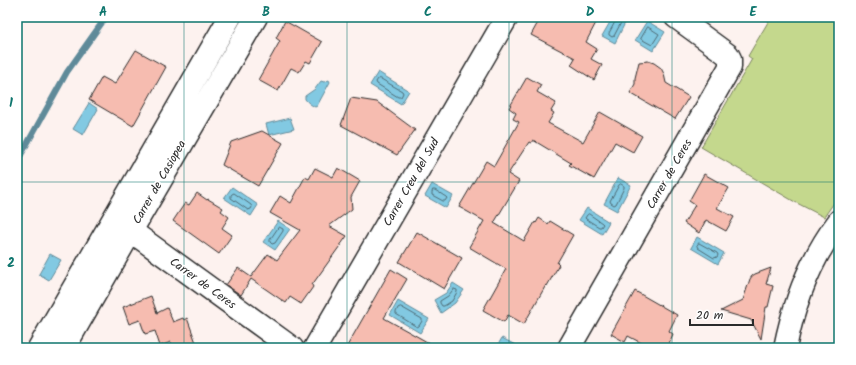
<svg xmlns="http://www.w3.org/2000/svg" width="856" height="365" font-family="Kalam,sans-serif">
	<rect width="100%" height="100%" fill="#fdf2ef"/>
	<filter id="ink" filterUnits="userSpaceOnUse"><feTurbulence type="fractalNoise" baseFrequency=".025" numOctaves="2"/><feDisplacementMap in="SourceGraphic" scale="8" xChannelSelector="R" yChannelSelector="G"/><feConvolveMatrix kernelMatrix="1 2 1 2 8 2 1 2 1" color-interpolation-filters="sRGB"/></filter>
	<g filter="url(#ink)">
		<path fill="#c4d88d" stroke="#78825c" d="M 771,17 L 839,17 L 839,197 L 836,200 L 824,217 L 795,202 L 701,147 L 752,59 L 748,56 Z"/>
		<path fill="#82c9e2" stroke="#5f8a99" d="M 613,17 L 628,17 L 615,43 L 602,36 Z
			M 647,21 L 665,32 L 653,51 L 635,40 Z
			M 378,72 L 409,91 L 401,104 L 370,85 Z
			M 329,80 L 330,82 L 317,106 L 315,107 C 311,105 307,102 305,99 L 305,96 L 315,89 L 321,81 L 324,82 Z
			M 89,103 L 98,109 L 83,135 L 73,129 Z
			M 290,118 L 294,129 L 269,135 L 266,124 Z
			M 618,178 L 631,185 L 617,211 L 604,204 Z
			M 432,184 L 453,196 L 446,208 L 425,196 Z
			M 232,187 L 258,205 L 251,216 L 224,198 Z
			M 587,208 L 609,222 L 602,234 L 579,220 Z
			M 278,221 L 290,229 L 275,250 L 263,242 Z
			M 697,237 L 724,253 L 718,264 L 691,248 Z
			M 50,254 L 61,260 L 49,280 L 39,274 Z
			M 453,283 L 464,290 L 455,303 L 441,313 L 434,300 L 446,293 Z
			M 398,301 L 429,319 L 420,333 L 390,315 Z
			M 502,338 L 521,348 L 496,348 Z"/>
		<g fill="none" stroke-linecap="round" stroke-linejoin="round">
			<path stroke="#4e6a74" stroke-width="1" d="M 616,17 L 616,20 L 609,33 L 609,35 L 612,37 L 614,36 L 624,17
				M 648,27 L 659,34 L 652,45 L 641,39 Z
				M 381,79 L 402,91 L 403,93 L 401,97 L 398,97 L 377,84 L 376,82 L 378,79 Z
				M 621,184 L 624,186 L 624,188 L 616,204 L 614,205 L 611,203 L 610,201 L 619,185 Z
				M 433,190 L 435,190 L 446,197 L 447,198 L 445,201 L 443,201 L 432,195 L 432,193 Z
				M 232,194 L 234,193 L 251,205 L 252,207 L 251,209 L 248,210 L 231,198 L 231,196 Z
				M 589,214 L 602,223 L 603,224 L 601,227 L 599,227 L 586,219 L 585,218 L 587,215 Z
				M 279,227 L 283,229 L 283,231 L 275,243 L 272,244 L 270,242 L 270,240 Z
				M 699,243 L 717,253 L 718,255 L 717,257 L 714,258 L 698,248 L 697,246 Z
				M 454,289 L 457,290 L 457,292 L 452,301 L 444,306 L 442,306 L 440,303 L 440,301 L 448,296 Z
				M 401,307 L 422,319 L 422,321 L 419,326 L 417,327 L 396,314 L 396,312 L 398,308 Z"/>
			<path stroke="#5f8a99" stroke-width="6" d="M 17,162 L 67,72 L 106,17"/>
		</g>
		<path fill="#f6bcb0" stroke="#2b2b2b" d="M 541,17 L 599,17 L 586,42 L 597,49 L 591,59 L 602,65 L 594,80 L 571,65 L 575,58 L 531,35 Z
			M 285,21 L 322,42 L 310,63 L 306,61 L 299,72 L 291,68 L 278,91 L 258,80 L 280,41 L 276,38 Z
			M 136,50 L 166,67 L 133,126 L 89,100 L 102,77 L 115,84 Z
			M 648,61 L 654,63 L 661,68 L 664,74 L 666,83 L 689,97 L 675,119 L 630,93 L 635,84 L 635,78 L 639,62 Z
			M 527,77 L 541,85 L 537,92 L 556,103 L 551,111 L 554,113 L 548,123 L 583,142 L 600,112 L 642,136 L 633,152 L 615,142 L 594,179 L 569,165 L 571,163 L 533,140 L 531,143 L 529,142 L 508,174 L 519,181 L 494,223 L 524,241 L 535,222 L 536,223 L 539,218 L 548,224 L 550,221 L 573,235 L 557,263 L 559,265 L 547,286 L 546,285 L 524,324 L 508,315 L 504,322 L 483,310 L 506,269 L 469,247 L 484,221 L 459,207 L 486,161 L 494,166 L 519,122 L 513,119 L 516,113 L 509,108 Z
			M 351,98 L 377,102 L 415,130 L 397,155 L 341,125 Z
			M 262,131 L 283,143 L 258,186 L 222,165 L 231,142 Z
			M 315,168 L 333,177 L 338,168 L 360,181 L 351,197 L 352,209 L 329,226 L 347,236 L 312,285 L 313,287 L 301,304 L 290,297 L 286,303 L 251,279 L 241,295 L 226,285 L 238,268 L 251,277 L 268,254 L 277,260 L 300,230 L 270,213 L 280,196 L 291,203 L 305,177 L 309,179 Z
			M 704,174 L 729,188 L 717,208 L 734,217 L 726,231 L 706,220 L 699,233 L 684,223 L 695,205 L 689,201 Z
			M 197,193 L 207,200 L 208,199 L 223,208 L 221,211 L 229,217 L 222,228 L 232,235 L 219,254 L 173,221 L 185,203 L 189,205 Z
			M 417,232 L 462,258 L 444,289 L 399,262 Z
			M 771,268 L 766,284 L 773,286 L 768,307 L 766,307 L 761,339 L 751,320 L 721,311 L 743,300 L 750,279 L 752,276 L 755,274 Z
			M 391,269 L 407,279 L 384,318 L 438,348 L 346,348 Z
			M 635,291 L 677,315 L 669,331 L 673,334 L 667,348 L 651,348 L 628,336 L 625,342 L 611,334 Z
			M 151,296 L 157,313 L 167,308 L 173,322 L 183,318 L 184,320 L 187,318 L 198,348 L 173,348 L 171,342 L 160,346 L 155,331 L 145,334 L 140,320 L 129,324 L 123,307 Z"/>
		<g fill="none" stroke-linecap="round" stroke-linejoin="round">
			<g stroke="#2b2b2b" stroke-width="25">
				<path id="street" d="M 120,223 L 292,348
					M 39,348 L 230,17
					M 64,348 L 131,231 L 256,17
					M 315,348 L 507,17
					M 569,348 L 730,67 L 730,59 L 728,55 L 676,17
					M 785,348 C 794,303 811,258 839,221"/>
			</g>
			<use href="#street" stroke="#fff" stroke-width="22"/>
		</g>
	</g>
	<path fill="none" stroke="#0f766e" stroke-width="1" stroke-opacity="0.55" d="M 184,17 L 184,348M 347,17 L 347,348M 509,17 L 509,348M 672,17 L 672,348M 17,182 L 839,182"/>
	<g text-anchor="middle" stroke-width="3.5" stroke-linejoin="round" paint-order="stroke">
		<g font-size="12" fill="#2b2b2b" stroke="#fff">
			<text transform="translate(669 174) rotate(-60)" y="4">Carrer de Ceres</text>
			<text transform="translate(159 182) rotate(-60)" y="4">Carrer de Casiopea</text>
			<text transform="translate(411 182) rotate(-60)" y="4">Carrer Creu del Sud</text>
			<text transform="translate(203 283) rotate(36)" y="4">Carrer de Ceres</text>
		</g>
	</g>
	<rect width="856" height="365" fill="none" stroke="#fff" stroke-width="44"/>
	<path d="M690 319v6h63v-6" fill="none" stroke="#2b2b2b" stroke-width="2"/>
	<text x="696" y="319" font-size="12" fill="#2b2b2b" stroke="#ffffff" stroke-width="3" paint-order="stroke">20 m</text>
	<rect x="22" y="22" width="812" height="321" fill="none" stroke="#0f766e" stroke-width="1.5"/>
	<g font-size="13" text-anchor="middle" font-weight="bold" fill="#0f766e">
		<text x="103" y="16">A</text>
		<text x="266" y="16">B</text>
		<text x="428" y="16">C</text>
		<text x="590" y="16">D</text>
		<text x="753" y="16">E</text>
		<text x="11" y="107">1</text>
		<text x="11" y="267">2</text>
	</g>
</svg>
